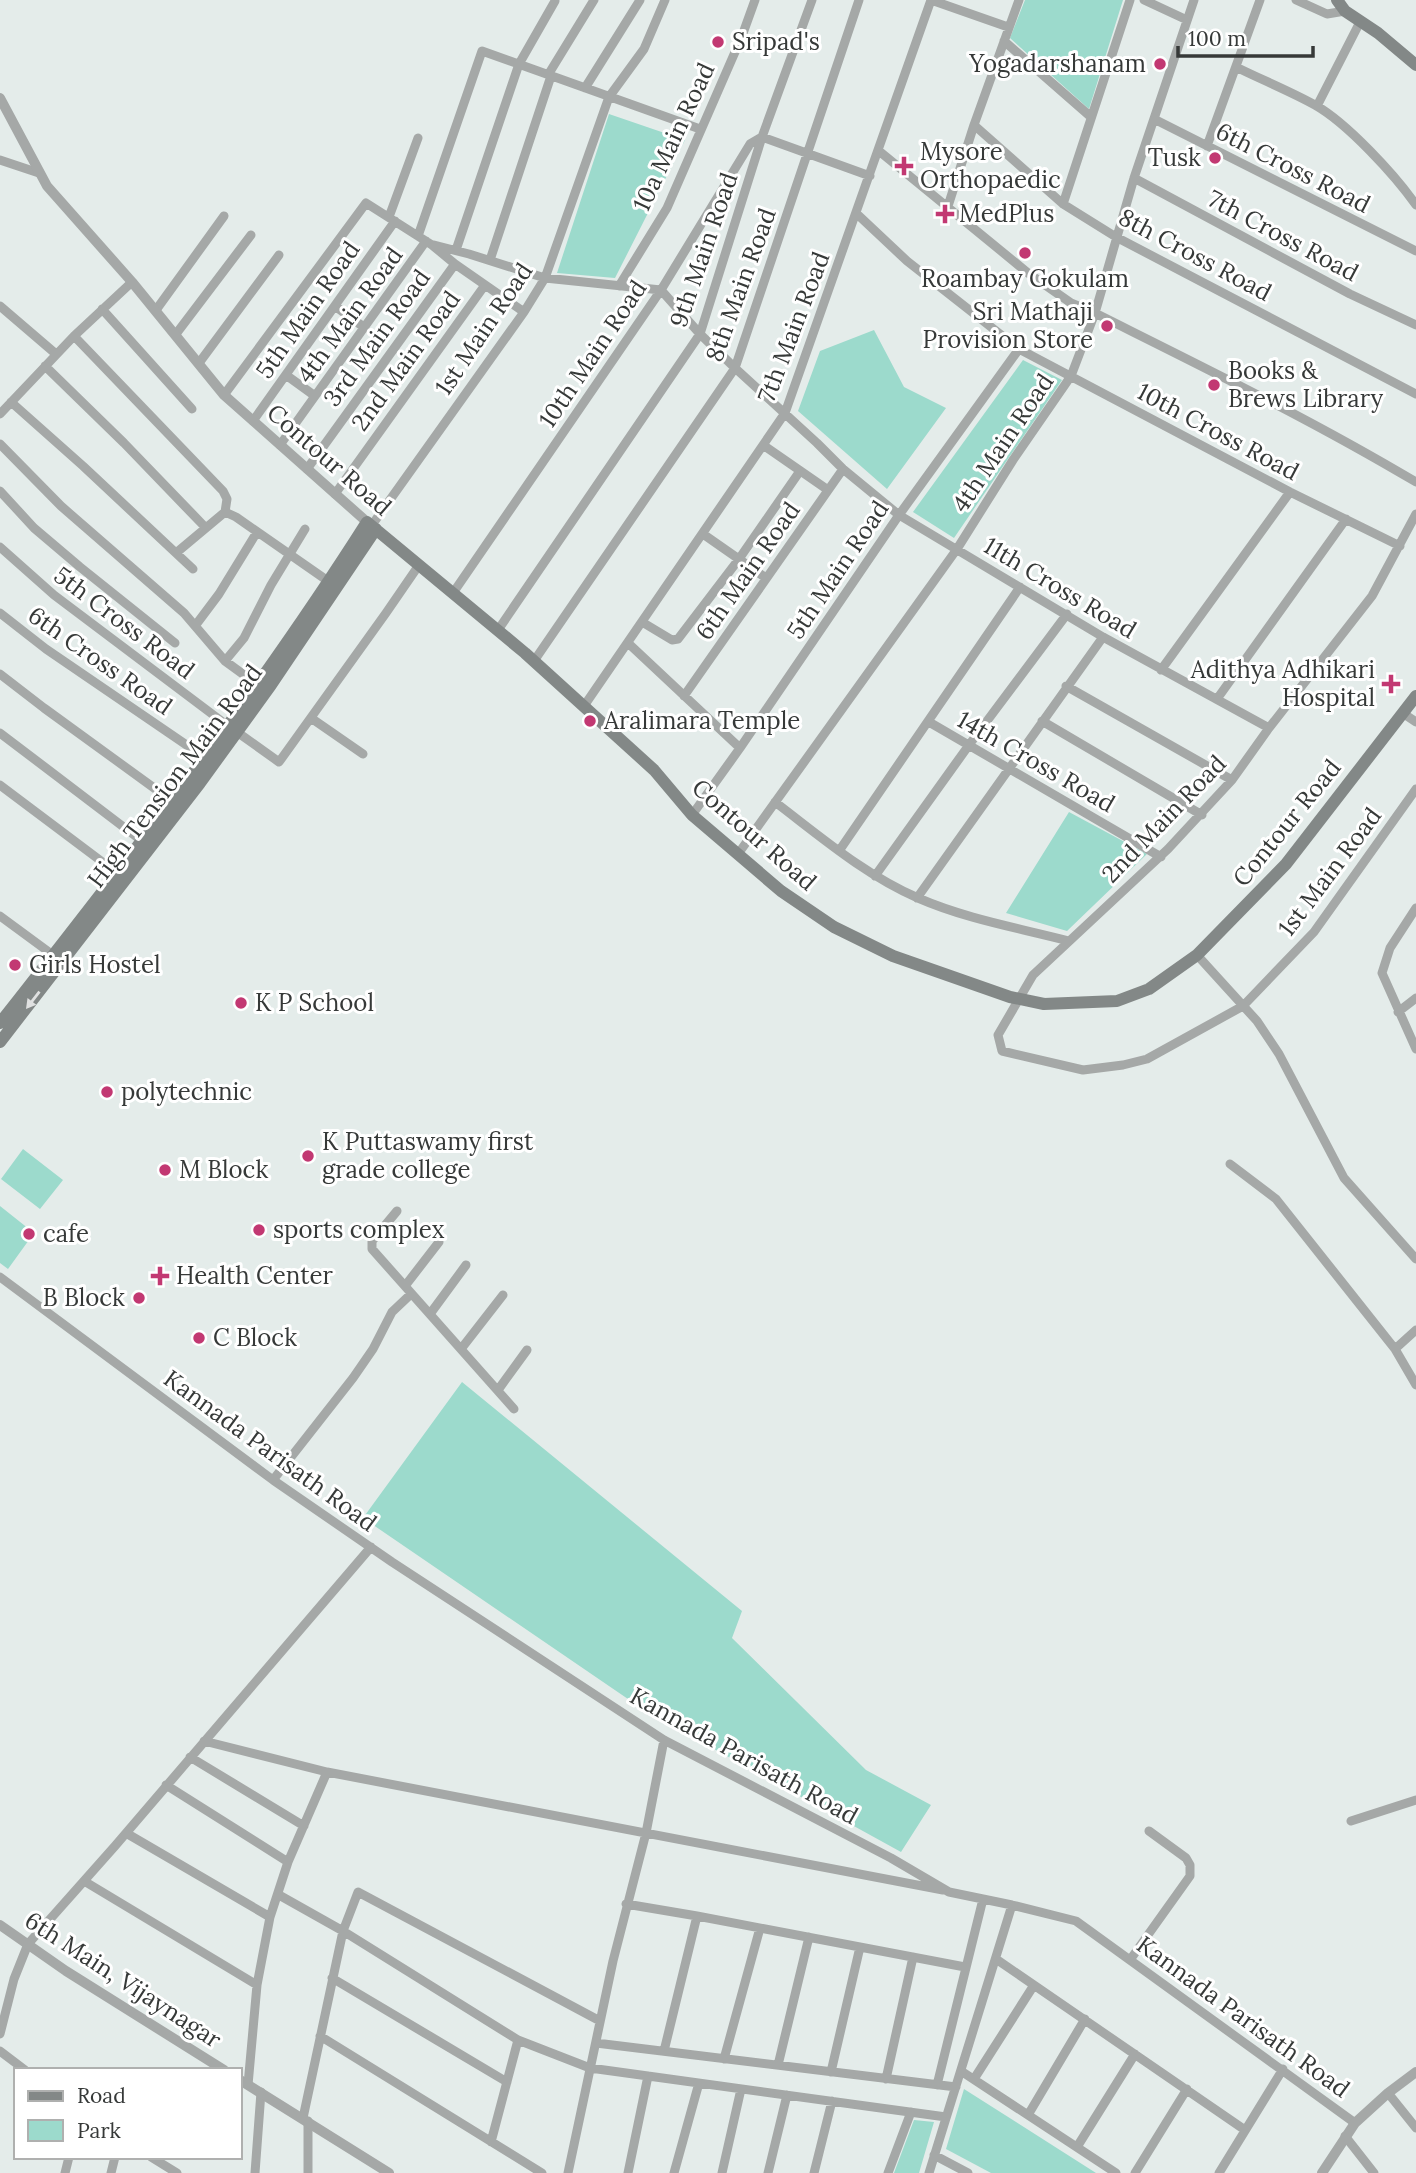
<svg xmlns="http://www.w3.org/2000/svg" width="1416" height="2173" font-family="Lora,serif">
	<rect width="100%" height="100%" fill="#e4ecea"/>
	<path fill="#9cdacc" d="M 1025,0 L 1123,0 L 1089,109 L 1010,38 Z
		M 609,114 L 685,140 L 615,278 L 557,273 Z
		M 874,330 L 904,387 L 946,408 L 887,489 L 798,411 L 820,351 Z
		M 1023,360 L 1062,380 L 954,538 L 913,512 Z
		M 1069,812 L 1147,854 L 1067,931 L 1006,913 Z
		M 23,1149 L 63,1180 L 40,1209 L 1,1179 Z
		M 0,1206 L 34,1233 L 8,1269 L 0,1263 Z
		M 462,1382 L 742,1611 L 732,1638 L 866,1770 L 931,1805 L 901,1852 L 647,1712 L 363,1518 Z
		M 964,2089 L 1096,2173 L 991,2173 L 946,2149 Z
		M 914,2120 L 934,2122 L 919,2173 L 894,2173 Z"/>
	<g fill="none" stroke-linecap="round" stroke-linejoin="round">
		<path stroke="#a5a8a7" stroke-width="9" d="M 931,0 L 1008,27
			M 1144,0 L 1187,20
			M 1296,0 L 1327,14 L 1345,11
			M 1004,41 L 1091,117
			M 1236,67 C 1262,80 1290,91 1315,105 C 1347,123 1395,175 1416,205
			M 548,75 L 594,0
			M 585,88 L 640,0
			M 1317,106 L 1360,22
			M 1154,119 L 1416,251
			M 974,125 L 1063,204 L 1116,237 L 1416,394
			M 1207,146 L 1260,0
			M 879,151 L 1028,273 L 1071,303 L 1095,313 C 1203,367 1312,420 1416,482
			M 0,160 L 39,173
			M 1134,178 L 1350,294 L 1416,325
			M 1063,204 L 1130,0
			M 948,206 L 974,125 L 1019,0
			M 857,214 L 907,261 L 1019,349 L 1290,492 L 1400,546
			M 389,217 L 418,138
			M 418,236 L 482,51 L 700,129
			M 434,245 L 469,254 L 545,278 L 661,290
			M 456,250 L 519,64 L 555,1
			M 490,260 L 551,76
			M 619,286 L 667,208 L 742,36 L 755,0
			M 661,290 L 700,334 L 735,368 L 817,443 L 843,469 L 899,515 L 1103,637 L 1269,728
			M 0,306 L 56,354
			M 335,306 L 365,328
			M 102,309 L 192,409
			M 156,310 L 224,216
			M 176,334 L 251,235
			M 74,336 L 223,491 L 227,499 L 225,512
			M 199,363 L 279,255
			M 45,366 L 124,443 L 205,527
			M 286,375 L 315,396
			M 224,395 L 366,203 L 432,245 L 455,264 L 524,312
			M 11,402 L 83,466 L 193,569
			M 0,414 L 74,336 L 132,282
			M 253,421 L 395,221
			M 0,444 L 61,506 L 184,613 L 225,661 L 262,688
			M 280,445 L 426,241
			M 763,445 L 828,490
			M 307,469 L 455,264
			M 0,491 L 34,528 L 80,567 L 175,643
			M 335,494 L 485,285
			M 1416,514 L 1372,596 L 1269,728 L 1232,780 L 1168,849 L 1033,975 L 998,1035 L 1002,1051 L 1083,1070 L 1123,1065 L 1147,1059 L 1243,1006 L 1314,932 L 1416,789
			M 372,525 L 524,312 L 545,278 L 609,97 L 644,49 L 665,0
			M 703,534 L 766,578
			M 0,547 L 54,595 L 228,726
			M 176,553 L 225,512 L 236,517 L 328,581
			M 453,593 L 661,290 L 750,144 L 762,137 L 870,176
			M 0,613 L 46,649 L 207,759
			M 642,622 L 672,640 L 678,639 L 739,559 L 800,471
			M 195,626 L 219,594 L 257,532
			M 498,630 L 700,334 L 762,137 L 812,0
			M 628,643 L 740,748
			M 225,661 L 244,638 L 271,585 L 305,529
			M 534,661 L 735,368 L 859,0
			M 1161,670 L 1290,492
			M 0,674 L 44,708 L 172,801
			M 1066,686 L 1232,780
			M 684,696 L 843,469
			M 1217,699 L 1346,519
			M 584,706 L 785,413 L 931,0
			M 1404,714 L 1416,722
			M 311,718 L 363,754
			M 1042,721 L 1202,815
			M 929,722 L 1161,857
			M 237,732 L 279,762 L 386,613 L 419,565
			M 0,733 L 142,841
			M 0,785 L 117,873
			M 775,802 C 821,837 865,875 918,898 C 966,919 1019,928 1069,941
			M 692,815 L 740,748 L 899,515 L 1019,349
			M 839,851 L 1020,587
			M 738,854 L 957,549 L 1013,460 L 1071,376 L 1095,313 L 1134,178 L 1194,0
			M 875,876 L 969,745 L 1067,614
			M 917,898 L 1103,637
			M 1416,908 L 1390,948 L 1382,973 L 1416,1049
			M 0,916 L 53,955
			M 1197,955 L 1257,1021 L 1279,1054 L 1344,1178 L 1416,1259
			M 1398,1012 L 1416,998
			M 1230,1164 L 1276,1199 L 1395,1349 L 1416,1385
			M 397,1211 L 372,1241 L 372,1249 L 514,1409
			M 0,1277 L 273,1480 L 392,1562 L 664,1740 L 891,1858 L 949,1892 L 1012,1905 L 1076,1921 L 1355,2123
			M 405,1286 L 439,1242
			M 430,1314 L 466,1265
			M 461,1349 L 503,1295
			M 1395,1349 L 1416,1330
			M 498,1390 L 527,1350
			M 273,1480 L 353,1378 L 373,1349 L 392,1312 L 411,1294
			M 204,1741 L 327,1772 L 943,1890
			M 190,1757 L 304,1826
			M 166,1785 L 288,1862
			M 1351,1821 L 1416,1800
			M 126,1833 L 270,1917
			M 84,1881 L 257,1985
			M 279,1895 L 343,1931 L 518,2040 L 590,2068 L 946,2117
			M 626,1904 L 697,1916 L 965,1967
			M 996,1959 L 1245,2130
			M 1130,1960 L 1190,1876 L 1190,1865 L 1186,1858 L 1149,1831
			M 332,1978 L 507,2082
			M 0,2034 L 14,1979 L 28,1944 L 115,1846 L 371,1547
			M 320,2036 L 542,2173
			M 596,2043 L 956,2087
			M 0,2051 L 25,2070
			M 664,2051 L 697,1916
			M 724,2059 L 760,1928
			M 778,2065 L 809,1937
			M 961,2071 L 1116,2173
			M 831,2072 L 860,1947
			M 886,2079 L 913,1957
			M 974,2079 L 1034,1985
			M 248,2085 L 257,1985 L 270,1917 L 288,1862 L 327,1772
			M 937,2085 L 983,1899
			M 1388,2093 L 1416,2128
			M 1028,2115 L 1085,2019
			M 303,2118 L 343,1931 L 358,1892 L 600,2021
			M 308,2121 L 308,2173
			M 1345,2136 L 1374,2173
			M 491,2142 L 518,2040
			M 1077,2147 L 1135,2054
			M 934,2155 L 968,2173
			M 151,2157 L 177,2173
			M 65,2173 L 69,2157
			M 111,2173 L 115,2157
			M 255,2173 L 261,2092
			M 568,2173 L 613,1961 L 646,1833 L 664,1740
			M 628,2173 L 648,2076
			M 674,2173 L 699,2083
			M 722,2173 L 741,2089
			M 768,2173 L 787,2095
			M 814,2173 L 832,2101
			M 888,2173 L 911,2112
			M 929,2173 L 1012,1905
			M 1135,2173 L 1187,2089
			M 1219,2173 L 1283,2069"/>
		<path stroke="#a5a8a7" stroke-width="10" d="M 0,98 L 47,186 L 132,282 L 224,395 L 367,522
			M 0,1925 L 66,1971 L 224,2070
			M 240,2080 L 389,2173
			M 1322,2173 L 1355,2123 L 1388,2093 L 1416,2072"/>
		<path stroke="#838887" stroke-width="12" d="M 1337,0 L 1345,11 L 1378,33 L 1416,65
			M 0,1023 C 128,860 256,697 367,522 L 525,653 L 654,770 L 692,815 L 781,891 L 834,927 L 893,956 L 1010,997 L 1044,1004 L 1117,1001 L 1149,989 L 1197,955 L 1286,864 L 1416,696
			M 0,1042 L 200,783 L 271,685 L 376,529"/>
	</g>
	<defs><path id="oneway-solid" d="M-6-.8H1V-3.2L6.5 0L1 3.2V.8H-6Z" transform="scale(1.75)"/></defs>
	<use fill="#e0e1e1" href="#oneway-solid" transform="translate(33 1000) rotate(128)"/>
	<g fill="#c23872" stroke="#fff" stroke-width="2.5">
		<circle cx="718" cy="42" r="7"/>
		<circle cx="1160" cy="64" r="7"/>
		<circle cx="1215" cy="158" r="7"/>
		<path d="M900.5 155.5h7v7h7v7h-7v7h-7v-7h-7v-7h7z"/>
		<path d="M941.5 203.5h7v7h7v7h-7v7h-7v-7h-7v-7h7z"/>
		<circle cx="1025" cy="253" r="7"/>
		<circle cx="1107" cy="326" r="7"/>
		<circle cx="1214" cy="385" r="7"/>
		<path d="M1387.5 673.5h7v7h7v7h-7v7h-7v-7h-7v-7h7z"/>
		<circle cx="590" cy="721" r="7"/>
		<circle cx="15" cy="965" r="7"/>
		<circle cx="241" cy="1003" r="7"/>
		<circle cx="107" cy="1092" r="7"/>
		<circle cx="308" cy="1156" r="7"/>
		<circle cx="165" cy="1170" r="7"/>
		<circle cx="259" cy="1230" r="7"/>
		<circle cx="29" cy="1234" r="7"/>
		<path d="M156.5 1265.5h7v7h7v7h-7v7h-7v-7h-7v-7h7z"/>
		<circle cx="139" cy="1298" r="7"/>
		<circle cx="199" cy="1338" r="7"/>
	</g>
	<g text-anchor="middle" stroke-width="6" stroke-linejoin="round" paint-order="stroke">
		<g font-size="24" fill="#363938" stroke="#fff" text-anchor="start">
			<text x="732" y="50">Sripad's</text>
			<text x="1146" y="72" text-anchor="end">Yogadarshanam</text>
			<text x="920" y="160">Mysore<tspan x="920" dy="28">Orthopaedic</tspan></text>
			<text x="1201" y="166" text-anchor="end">Tusk</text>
			<text x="959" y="222">MedPlus</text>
			<text x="1025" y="287" text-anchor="middle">Roambay Gokulam</text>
			<text x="1093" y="320" text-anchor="end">Sri Mathaji<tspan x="1093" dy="28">Provision Store</tspan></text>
			<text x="1228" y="379">Books &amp;<tspan x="1228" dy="28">Brews Library</tspan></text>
			<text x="1375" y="678" text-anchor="end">Adithya Adhikari<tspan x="1375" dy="28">Hospital</tspan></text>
			<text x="604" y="729">Aralimara Temple</text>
			<text x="29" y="973">Girls Hostel</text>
			<text x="255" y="1011">K P School</text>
			<text x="121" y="1100">polytechnic</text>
			<text x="322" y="1150">K Puttaswamy first<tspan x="322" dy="28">grade college</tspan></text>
			<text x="179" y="1178">M Block</text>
			<text x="273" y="1238">sports complex</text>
			<text x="43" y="1242">cafe</text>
			<text x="176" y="1284">Health Center</text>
			<text x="125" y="1306" text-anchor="end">B Block</text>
			<text x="213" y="1346">C Block</text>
		</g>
		<g font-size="24" fill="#363938" stroke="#fff">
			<text transform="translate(674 137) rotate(-65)" y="8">10a Main Road</text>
			<text transform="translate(1293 168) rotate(27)" y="8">6th Cross Road</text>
			<text transform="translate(1283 236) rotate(28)" y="8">7th Cross Road</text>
			<text transform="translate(704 250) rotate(-71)" y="8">9th Main Road</text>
			<text transform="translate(1195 255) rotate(28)" y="8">8th Cross Road</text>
			<text transform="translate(741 285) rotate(-70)" y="8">8th Main Road</text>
			<text transform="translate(308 310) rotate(-55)" y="8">5th Main Road</text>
			<text transform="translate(350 315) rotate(-54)" y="8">4th Main Road</text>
			<text transform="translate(794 327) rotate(-69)" y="8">7th Main Road</text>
			<text transform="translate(484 329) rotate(-56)" y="8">1st Main Road</text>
			<text transform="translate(377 338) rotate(-54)" y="8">3rd Main Road</text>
			<text transform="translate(593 354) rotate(-56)" y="8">10th Main Road</text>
			<text transform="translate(406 361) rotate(-54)" y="8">2nd Main Road</text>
			<text transform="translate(1218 432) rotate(28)" y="8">10th Cross Road</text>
			<text transform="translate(1003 443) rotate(-56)" y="8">4th Main Road</text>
			<text transform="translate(329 460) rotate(41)" y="8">Contour Road</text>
			<text transform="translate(838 570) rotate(-56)" y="8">5th Main Road</text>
			<text transform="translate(748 571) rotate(-55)" y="8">6th Main Road</text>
			<text transform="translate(1060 588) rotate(31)" y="8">11th Cross Road</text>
			<text transform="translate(124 623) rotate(37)" y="8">5th Cross Road</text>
			<text transform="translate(100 661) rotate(35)" y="8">6th Cross Road</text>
			<text transform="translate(1036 762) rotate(30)" y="8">14th Cross Road</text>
			<text transform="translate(175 776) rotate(-53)" y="8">High Tension Main Road</text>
			<text transform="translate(1164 819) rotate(-46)" y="8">2nd Main Road</text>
			<text transform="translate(1287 823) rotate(-51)" y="8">Contour Road</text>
			<text transform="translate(754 835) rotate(41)" y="8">Contour Road</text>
			<text transform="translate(1330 872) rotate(-53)" y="8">1st Main Road</text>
			<text transform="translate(270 1451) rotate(36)" y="8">Kannada Parisath Road</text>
			<text transform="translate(744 1756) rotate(29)" y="8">Kannada Parisath Road</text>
			<text transform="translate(123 1980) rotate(33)" y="8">6th Main, Vijaynagar</text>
			<text transform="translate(1243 2017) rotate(36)" y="8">Kannada Parisath Road</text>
		</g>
	</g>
	<rect x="14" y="2068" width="228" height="91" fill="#ffffff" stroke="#afb0af" stroke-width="2"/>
	<rect x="28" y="2091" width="35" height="10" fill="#838887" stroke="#afb0af" stroke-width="2"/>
	<text x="77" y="2103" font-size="21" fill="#363938">Road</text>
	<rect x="28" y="2120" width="35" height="21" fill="#9cdacc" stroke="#afb0af" stroke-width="2"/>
	<text x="77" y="2138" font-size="21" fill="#363938">Park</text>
	<path d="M1178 46v10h135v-10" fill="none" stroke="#363938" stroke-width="3.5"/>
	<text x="1188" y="46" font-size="21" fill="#363938" stroke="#ffffff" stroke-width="5" paint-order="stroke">100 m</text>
</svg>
